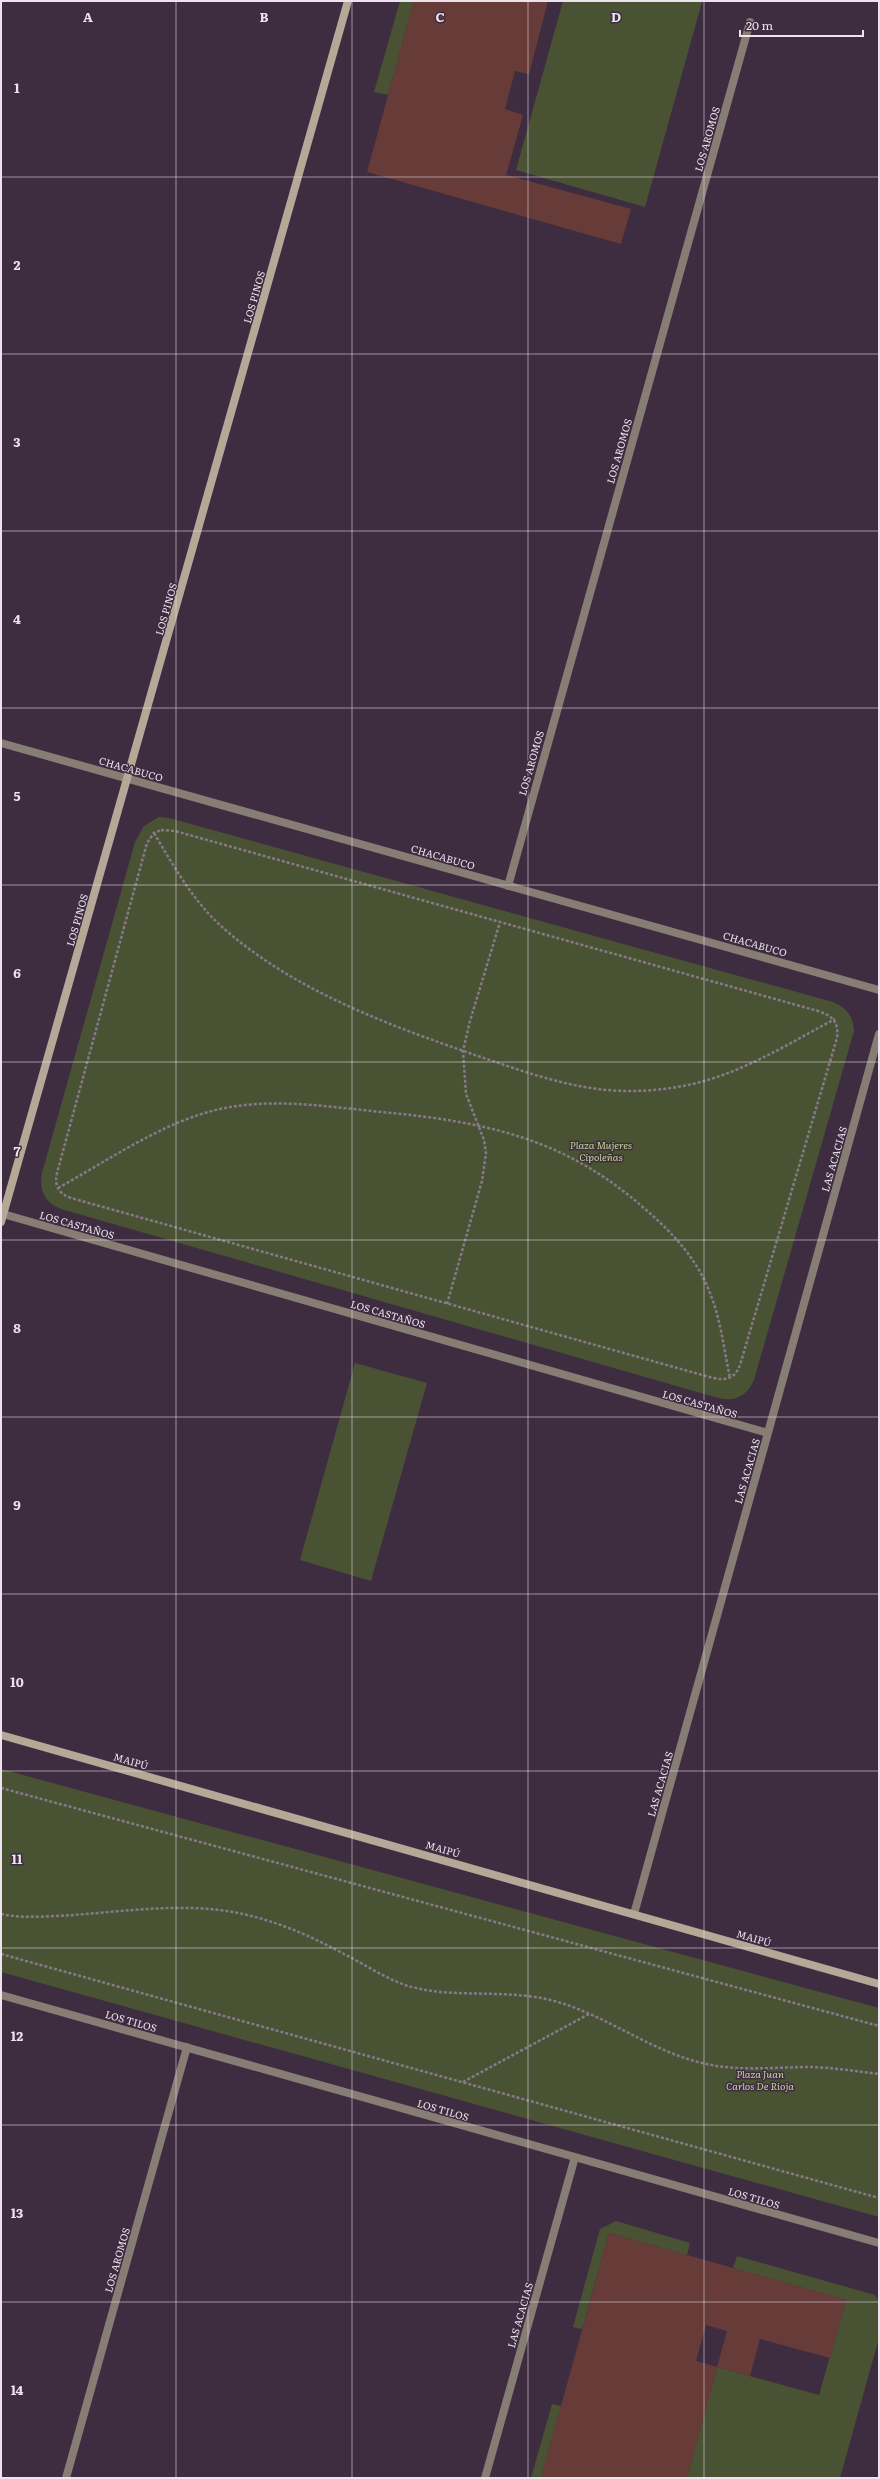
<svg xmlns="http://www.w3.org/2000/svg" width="880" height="2479" font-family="Literata,serif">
	<rect width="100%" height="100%" fill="#3e2d41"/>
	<path fill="#4a5234" d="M 400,1 L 414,1 L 388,95 L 374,92 Z
		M 563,1 L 702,2 L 645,207 L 516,170 Z
		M 159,817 L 169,818 L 833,1002 C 847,1008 853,1016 854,1031 L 754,1380 C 747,1396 735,1402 718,1398 L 61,1209 C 44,1202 39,1190 42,1173 L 135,842 L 144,826 Z
		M 355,1363 L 427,1383 L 371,1581 L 300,1560 Z
		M 1,1769 L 879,2008 L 879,2217 L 1,1972 Z
		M 616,2221 L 690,2243 L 687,2255 L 609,2233 L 582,2329 L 573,2327 L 600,2229 Z
		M 737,2256 L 875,2295 L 879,2302 L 879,2338 L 840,2478 L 687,2478 L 717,2367 L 819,2395 L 846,2300 L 733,2268 Z
		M 552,2404 L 561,2406 L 541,2478 L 531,2478 Z"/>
	<path fill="#673c38" d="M 414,1 L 548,1 L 529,74 L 515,71 L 505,109 L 523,115 L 506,175 L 631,209 L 621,244 L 367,172 Z
		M 609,2233 L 846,2300 L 830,2358 L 760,2339 L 750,2376 L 717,2367 L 727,2331 L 706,2325 L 696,2361 L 717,2367 L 687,2478 L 541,2478 Z"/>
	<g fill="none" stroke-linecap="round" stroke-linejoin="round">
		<path stroke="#877989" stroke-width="2.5" stroke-dasharray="3 2" stroke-linecap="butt" d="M 161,830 L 175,831 L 818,1011 C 832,1016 839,1021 837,1038 L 740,1365 C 735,1378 727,1381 713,1378 L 71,1198 C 59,1194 54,1186 57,1173 L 147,843 L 154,833 Z
			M 154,833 C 176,870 196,906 229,933 C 300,993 391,1026 478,1056 C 519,1070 563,1086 607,1090 C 629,1092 654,1091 677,1087 C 735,1078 784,1046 835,1019
			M 58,1188 C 109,1160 167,1119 225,1108 C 277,1098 330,1107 382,1112 C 486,1122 565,1138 645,1209 C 673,1233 697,1259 710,1293 C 721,1320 724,1350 730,1378
			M 447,1304 L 482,1181 L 486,1153 L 484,1140 L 466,1094 L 463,1051 L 470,1021 L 500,922
			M 1,1788 L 879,2026
			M 1,1914 C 25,1919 50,1916 74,1915 C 126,1911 181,1903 233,1912 C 272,1919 309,1935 344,1954 C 364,1964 383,1977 405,1985 C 448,1999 500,1989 546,1999 C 601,2011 647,2050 702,2063 C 738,2072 774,2067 811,2067 C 834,2068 856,2071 879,2074
			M 1,1954 L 879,2198
			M 463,2082 L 589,2014"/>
		<path stroke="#867e74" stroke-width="8" d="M 1,743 L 879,990
			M 508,886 L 750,22
			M 3,1214 L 768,1433
			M 634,1914 L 879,1034
			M 1,1995 L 879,2243
			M 66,2478 L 187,2047
			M 485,2478 L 575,2157"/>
		<path stroke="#b5a897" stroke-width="8" d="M 1,1222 L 348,1
			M 1,1735 L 879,1984"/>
	</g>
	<path fill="none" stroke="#ede3ef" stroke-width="1" stroke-opacity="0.55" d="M 176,1 L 176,2478M 352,1 L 352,2478M 528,1 L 528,2478M 704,1 L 704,2478M 1,177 L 879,177M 1,354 L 879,354M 1,531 L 879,531M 1,708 L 879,708M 1,885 L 879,885M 1,1062 L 879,1062M 1,1240 L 879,1240M 1,1417 L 879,1417M 1,1594 L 879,1594M 1,1771 L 879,1771M 1,1948 L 879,1948M 1,2125 L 879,2125M 1,2302 L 879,2302"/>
	<g text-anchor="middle" stroke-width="3" stroke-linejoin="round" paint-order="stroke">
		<g font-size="10" fill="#ede3ef" stroke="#3e2d41">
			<text transform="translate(707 139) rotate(-74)" y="4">LOS AROMOS</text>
			<text transform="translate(254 297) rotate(-74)" y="4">LOS PINOS</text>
			<text transform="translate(619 451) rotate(-74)" y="4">LOS AROMOS</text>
			<text transform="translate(166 609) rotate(-74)" y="4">LOS PINOS</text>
			<text transform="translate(531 763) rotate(-74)" y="4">LOS AROMOS</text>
			<text transform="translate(131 769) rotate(16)" y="4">CHACABUCO</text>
			<text transform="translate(443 857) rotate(16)" y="4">CHACABUCO</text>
			<text transform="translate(77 920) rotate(-74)" y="4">LOS PINOS</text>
			<text transform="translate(755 944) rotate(16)" y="4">CHACABUCO</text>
			<text transform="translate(834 1159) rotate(-74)" y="4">LAS ACACIAS</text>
			<text transform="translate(77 1225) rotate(16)" y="4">LOS CASTAÑOS</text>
			<text transform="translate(388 1314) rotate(16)" y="4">LOS CASTAÑOS</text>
			<text transform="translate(700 1404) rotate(16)" y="4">LOS CASTAÑOS</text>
			<text transform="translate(747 1471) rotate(-74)" y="4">LAS ACACIAS</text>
			<text transform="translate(131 1761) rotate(16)" y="4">MAIPÚ</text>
			<text transform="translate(660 1784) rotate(-74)" y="4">LAS ACACIAS</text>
			<text transform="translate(443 1849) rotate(16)" y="4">MAIPÚ</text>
			<text transform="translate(754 1938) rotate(16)" y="4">MAIPÚ</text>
			<text transform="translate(131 2021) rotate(16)" y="4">LOS TILOS</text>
			<text transform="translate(443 2110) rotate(16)" y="4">LOS TILOS</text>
			<text transform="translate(754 2198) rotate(16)" y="4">LOS TILOS</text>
			<text transform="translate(117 2260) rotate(-74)" y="4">LOS AROMOS</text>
			<text transform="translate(520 2315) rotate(-74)" y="4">LAS ACACIAS</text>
		</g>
		<g font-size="10" font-style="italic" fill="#c1d490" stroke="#3e2d41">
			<text x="601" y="1149">Plaza Mujeres<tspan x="601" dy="12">Cipoleñas</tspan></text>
			<text x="760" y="2078">Plaza Juan<tspan x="760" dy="12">Carlos De Rioja</tspan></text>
		</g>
	</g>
	<g font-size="13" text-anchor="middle" font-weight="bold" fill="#ede3ef" stroke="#3e2d41" stroke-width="3" stroke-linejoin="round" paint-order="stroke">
		<text x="88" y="22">A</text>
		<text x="264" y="22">B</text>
		<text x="440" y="22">C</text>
		<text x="616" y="22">D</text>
		<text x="17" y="93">1</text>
		<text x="17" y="270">2</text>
		<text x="17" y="447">3</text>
		<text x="17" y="624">4</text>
		<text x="17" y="801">5</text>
		<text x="17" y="978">6</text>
		<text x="17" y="1156">7</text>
		<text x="17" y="1333">8</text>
		<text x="17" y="1510">9</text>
		<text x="17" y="1687">10</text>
		<text x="17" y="1864">11</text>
		<text x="17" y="2041">12</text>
		<text x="17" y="2218">13</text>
		<text x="17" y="2395">14</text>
	</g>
	<rect width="880" height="2479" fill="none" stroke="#ede3ef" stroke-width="4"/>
	<path d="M740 30v6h123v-6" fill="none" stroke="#ede3ef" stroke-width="2"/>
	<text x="746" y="30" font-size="12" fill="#ede3ef" stroke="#3e2d41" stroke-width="3" paint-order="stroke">20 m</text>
</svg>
